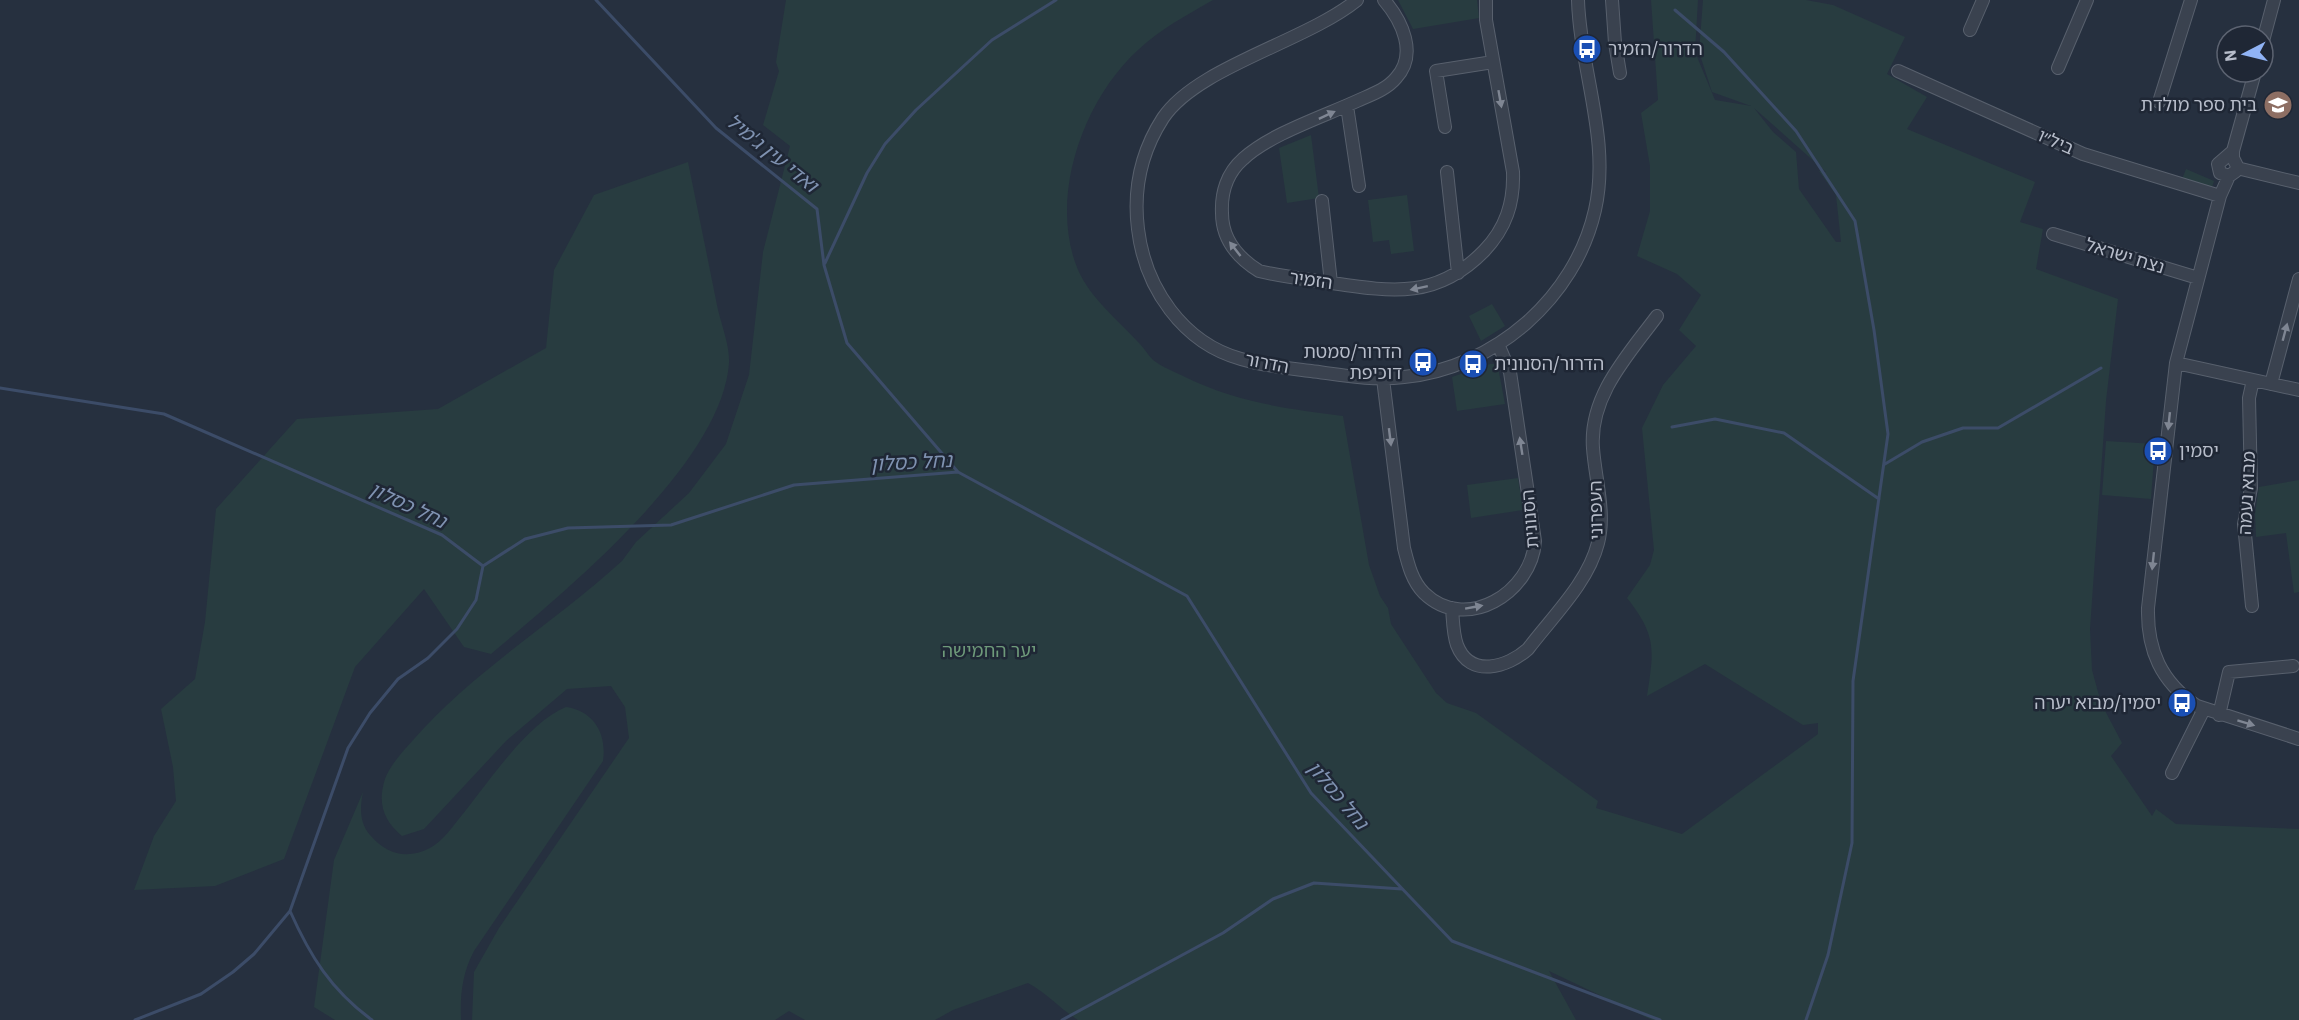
<svg xmlns="http://www.w3.org/2000/svg" width="2299" height="1020" font-family="'IBM Plex Sans','Noto Sans Hebrew',sans-serif">
	<rect width="100%" height="100%" fill="#26303f"/>
	<path fill="#283c40" fill-rule="evenodd" d="M 786,0 L 1213,0 C 1187,15 1160,29 1138,50 C 1083,100 1048,198 1078,270 C 1091,299 1118,320 1139,343 C 1144,348 1148,355 1153,360 C 1162,367 1175,372 1185,377 C 1239,403 1284,408 1343,416 L 1369,565 L 1380,596 L 1388,608 L 1391,624 L 1436,693 L 1447,703 L 1476,713 L 1598,801 L 1596,808 L 1682,834 L 1818,734 L 1818,723 L 1803,725 L 1705,664 L 1647,696 C 1654,650 1657,636 1627,598 L 1650,565 L 1654,550 L 1642,428 L 1663,385 L 1696,346 L 1679,330 L 1701,295 L 1677,274 L 1637,256 L 1650,211 L 1650,166 L 1641,113 L 1658,100 L 1651,0 L 1698,0 L 1695,52 L 1715,100 L 1751,106 L 1712,92 L 1699,52 L 1703,0 L 1806,0 L 1833,5 L 1905,37 L 1887,74 L 1927,97 L 1907,129 L 2035,182 L 2020,222 L 2043,229 L 2036,269 L 2118,299 L 2106,401 L 2090,629 L 2092,670 L 2101,703 L 2122,743 L 2111,756 L 2152,816 L 2156,809 L 2176,824 L 2299,829 L 2299,1020 L 1652,1020 L 1549,971 L 1576,1020 L 1078,1020 C 1059,1008 1048,994 1028,983 L 953,1010 L 935,1020 L 805,1020 L 789,1011 L 775,1020 L 472,1020 L 474,972 L 499,928 L 629,738 L 625,707 L 611,686 L 567,689 L 506,741 L 424,829 L 402,836 C 384,821 377,804 385,779 C 390,765 404,750 414,739 C 475,670 555,622 622,561 L 636,542 L 689,493 L 726,444 L 749,375 L 763,252 L 790,146 L 763,125 L 779,71 L 776,62 ZM 1754,108 L 1826,172 L 1819,171 L 1836,195 L 1841,242 L 1836,242 L 1799,189 L 1796,152 L 1773,132 Z
		M 1398,0 L 1477,0 L 1479,18 L 1413,29 Z
		M 1311,135 L 1319,198 L 1287,203 L 1279,148 Z
		M 688,162 C 698,211 708,260 718,310 C 722,326 730,347 729,363 C 722,464 564,592 491,654 L 464,647 L 424,589 L 355,667 L 284,859 L 215,886 L 134,890 L 154,836 L 176,801 L 173,767 L 161,709 L 195,679 L 205,622 L 216,509 L 297,419 L 438,409 L 546,348 L 554,270 L 594,195 Z
		M 2186,169 L 2214,181 L 2212,187 L 2202,189 L 2181,182 Z
		M 1407,195 L 1414,251 L 1391,254 L 1389,240 L 1373,242 L 1368,200 Z
		M 1492,304 L 1505,326 L 1481,341 L 1469,316 Z
		M 1490,364 L 1495,364 L 1498,367 L 1505,404 L 1457,411 L 1452,377 Z
		M 2106,441 L 2155,444 L 2151,499 L 2102,495 Z
		M 1518,478 L 1523,510 L 1471,518 L 1467,485 Z
		M 2299,480 L 2299,592 L 2294,593 L 2286,533 L 2256,537 L 2255,514 L 2259,487 Z
		M 566,707 C 594,711 607,734 603,761 L 474,951 C 462,974 460,995 461,1020 L 335,1020 L 314,1007 L 334,860 L 363,792 C 360,807 359,822 370,835 C 386,854 407,860 430,848 C 443,841 453,826 462,815 C 488,783 528,722 566,707 Z"/>
	<g fill="none" stroke-linecap="round" stroke-linejoin="round">
		<path stroke="#3c4c68" stroke-width="3" d="M 596,0 L 716,128 L 817,209 L 824,265 L 847,343 L 958,472
			M 1675,10 L 1724,52 L 1796,131 L 1855,221 L 1874,330 L 1888,434 L 1853,681 L 1852,843 L 1828,955 L 1806,1020
			M 825,263 L 867,173 L 885,144 L 916,110 L 992,40 L 1056,0
			M 0,388 L 164,414 L 442,535 L 483,566 L 525,539 L 568,528 L 671,525 L 794,485 L 958,472 L 1187,596 L 1311,793 L 1452,941 L 1660,1020
			M 1672,427 L 1715,419 L 1784,433 L 1879,499
			M 1885,464 L 1922,442 L 1963,428 L 1998,428 L 2101,368
			M 290,911 C 310,956 331,990 372,1020
			M 135,1020 L 201,994 L 233,972 L 254,954 L 290,911 L 348,748 L 370,713 L 398,679 L 428,658 L 457,629 L 476,600 L 483,566
			M 1062,1020 L 1223,933 L 1273,899 L 1314,883 L 1402,889"/>
		<g stroke="#58606d" stroke-width="14">
			<path id="minor" d="M 1357,0 C 1305,42 1197,67 1163,118 C 1141,152 1133,189 1138,229 C 1145,288 1183,343 1241,359 C 1264,366 1288,368 1311,371 C 1342,375 1373,381 1404,377 C 1495,368 1575,298 1595,210 C 1611,140 1580,70 1578,0
				M 1384,0 C 1402,21 1418,54 1396,78 C 1386,90 1370,95 1357,101 C 1322,117 1270,134 1243,159 C 1227,173 1221,193 1222,213 C 1222,239 1238,258 1259,271 C 1283,277 1307,279 1332,283 C 1393,292 1437,299 1484,251 C 1506,228 1514,203 1513,172 L 1486,20 L 1486,0
				M 1612,0 L 1615,43 L 1620,73
				M 1970,30 L 1983,0
				M 2263,41 L 2274,0
				M 2058,68 L 2087,0
				M 1898,71 L 2083,154 L 2220,196
				M 2159,102 L 2191,0
				M 1347,106 L 1359,186
				M 1445,127 L 1436,71 L 1493,62
				M 2228,156 L 2233,158 L 2237,166 L 2236,171 L 2229,176 L 2220,173 L 2218,164 L 2233,151
				M 2233,158 L 2233,151 L 2255,72
				M 2237,168 L 2299,183
				M 1447,172 L 1458,273
				M 2229,176 L 2220,196 L 2176,363 L 2148,608 C 2147,650 2161,682 2197,706 L 2299,739
				M 1322,201 L 1331,283
				M 2053,234 L 2198,278
				M 2176,363 L 2299,390
				M 1383,379 L 1404,548 C 1408,564 1412,581 1424,593 C 1466,634 1532,592 1535,541 L 1510,372 L 1498,344
				M 2271,384 L 2299,279
				M 2252,606 L 2244,524 L 2251,488 L 2249,398 L 2253,380
				M 1452,608 C 1453,620 1453,634 1457,645 C 1470,679 1508,667 1528,649 C 1552,617 1588,583 1598,543 C 1606,513 1595,478 1593,448 C 1589,396 1628,355 1657,316
				M 2219,715 L 2229,672 L 2293,666
				M 2172,773 L 2204,709"/>
		</g>
		<use href="#minor" stroke="#3a424f" stroke-width="12"/>
	</g>
	<defs><path id="oneway-solid" d="M-6-.8H1V-3.2L6.5 0L1 3.2V.8H-6Z" transform="scale(1.5)"/></defs>
	<g fill="#7f8693">
		<use href="#oneway-solid" transform="translate(1500 99) rotate(80)"/>
		<use href="#oneway-solid" transform="translate(1327 115) rotate(-25)"/>
		<use href="#oneway-solid" transform="translate(1235 249) rotate(-128)"/>
		<use href="#oneway-solid" transform="translate(1419 288) rotate(168)"/>
		<use href="#oneway-solid" transform="translate(2285 332) rotate(-75)"/>
		<use href="#oneway-solid" transform="translate(2169 421) rotate(96)"/>
		<use href="#oneway-solid" transform="translate(1390 437) rotate(83)"/>
		<use href="#oneway-solid" transform="translate(1521 446) rotate(-99)"/>
		<use href="#oneway-solid" transform="translate(2153 561) rotate(96)"/>
		<use href="#oneway-solid" transform="translate(1474 607) rotate(-10)"/>
		<use href="#oneway-solid" transform="translate(2246 723) rotate(17)"/>
	</g>
	<defs>
		<g id="bus-disc" transform="scale(1.5)"><circle r="9.5" fill="#1a4fb4" stroke="#1f2735"/><path d="M-5-6H5V4H4V6H2V4H-2V6H-4V4H-5ZM-3.5-4V0h7V-4ZM-3.5 1.2v1.5H-2V1.2ZM2 1.2v1.5H3.5V1.2Z" fill="#fff"/></g>
		<g id="school-disc" transform="scale(1.5)"><circle r="9.5" fill="#8d6e63" stroke="#1f2735"/><path d="M0-5L7-2L0 1L-7-2ZM-4 1L0 2.5L4 1V4Q0 6-4 4Z" fill="#fff"/></g>
	</defs>
	<g fill-rule="evenodd">
		<use href="#bus-disc" x="1587" y="49"/>
		<use href="#school-disc" x="2278" y="105"/>
		<use href="#bus-disc" x="1423" y="362"/>
		<use href="#bus-disc" x="1473" y="364"/>
		<use href="#bus-disc" x="2158" y="451"/>
		<use href="#bus-disc" x="2182" y="703"/>
	</g>
	<g text-anchor="middle" stroke-width="5" stroke-linejoin="round" paint-order="stroke">
		<g font-size="18" fill="#b7bdca" stroke="#1f2735" text-anchor="start">
			<text x="1608" y="55">הדרור/הזמיר</text>
			<text x="2257" y="111" text-anchor="end">בית ספר מולדת</text>
			<text x="1402" y="358" text-anchor="end">הדרור/סמטת<tspan x="1402" dy="21">דוכיפת</tspan></text>
			<text x="1494" y="370">הדרור/הסנונית</text>
			<text x="2179" y="457">יסמין</text>
			<text x="2161" y="709" text-anchor="end">יסמין/מבוא יערה</text>
		</g>
		<g font-size="18" fill="#b7bdca" stroke="#1f2735">
			<text transform="translate(2056 142) rotate(24)" y="6">ביל״ו</text>
			<text transform="translate(2125 256) rotate(17)" y="6">נצח ישראל</text>
			<text transform="translate(1311 280) rotate(8)" y="6">הזמיר</text>
			<text transform="translate(1267 363) rotate(11)" y="6">הדרור</text>
			<text transform="translate(2247 493) rotate(-87)" y="6">מבוא נעמה</text>
			<text transform="translate(1596 510) rotate(-91)" y="6">העפרוני</text>
			<text transform="translate(1530 519) rotate(-95)" y="6">הסנונית</text>
		</g>
		<g font-size="18" fill="#6e9a7a" stroke="#1f2735">
			<text x="989" y="657">יער החמישה</text>
		</g>
		<g font-size="20" font-style="italic" fill="#7f92b1" stroke="#1f2735">
			<text transform="translate(772 153) rotate(39)" y="7">ואדי עין ג'מיל</text>
			<text transform="translate(911 462) rotate(-3)" y="7">נחל כסלון</text>
			<text transform="translate(408 505) rotate(25)" y="7">נחל כסלון</text>
			<text transform="translate(1338 795) rotate(50)" y="7">נחל כסלון</text>
		</g>
	</g>
	<g transform="translate(2245 54) rotate(263)"><circle r="28" fill="#1f2735" stroke="#5c6371" stroke-width="1.5"/>
	<path d="M0-4.5L10 22L0 15L-10 22Z" fill="#90b3f5"/>
	<text y="-9" font-size="16" font-weight="bold" text-anchor="middle" fill="#b7bdca">N</text>
	</g>
</svg>
